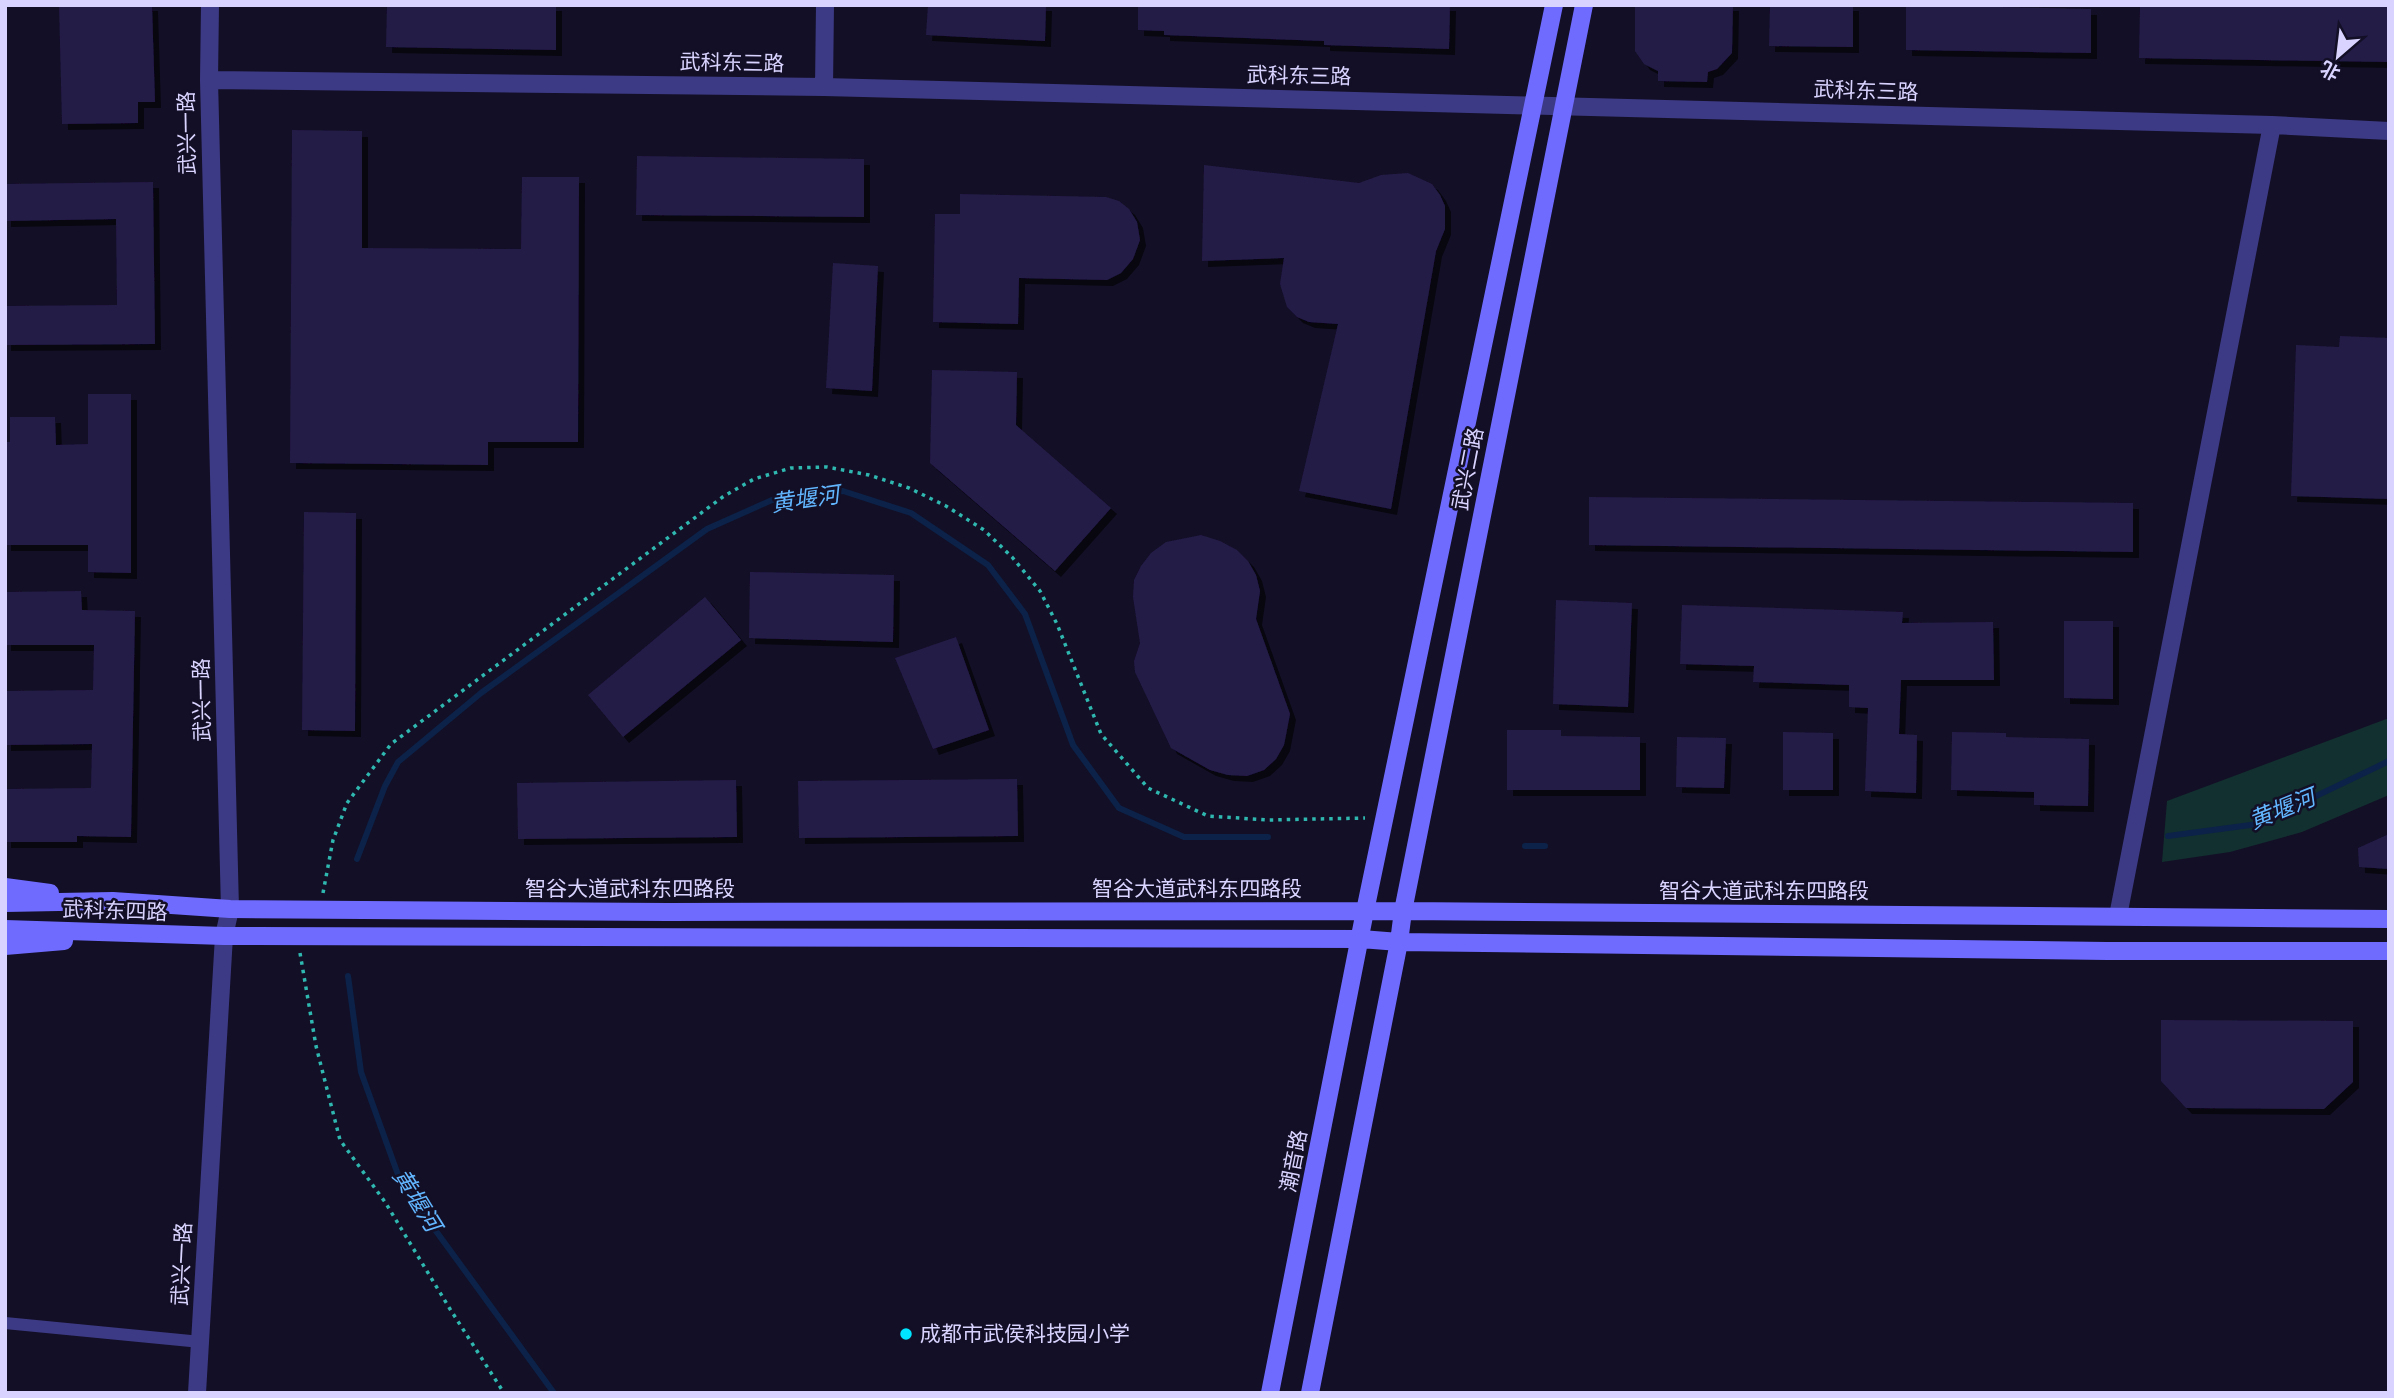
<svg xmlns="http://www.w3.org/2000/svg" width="2394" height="1398" font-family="Barlow,'Noto Sans SC',sans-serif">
	<defs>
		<filter id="shadow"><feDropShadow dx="6" dy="6" stdDeviation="0" flood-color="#0009"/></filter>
	</defs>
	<rect width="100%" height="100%" fill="#130f26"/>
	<path fill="#12302f" d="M 2389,718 L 2389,795 L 2302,832 L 2230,852 L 2162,862 L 2167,801 Z"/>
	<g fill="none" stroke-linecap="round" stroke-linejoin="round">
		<path stroke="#0c2248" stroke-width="6" d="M 2168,836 L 2258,824 L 2389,761
			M 1525,846 L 1545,846
			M 357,859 L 385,786 L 398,762 L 481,693 L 707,529 L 772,500 L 843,491 L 911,513 L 988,565 L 1025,614 L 1073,745 L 1119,808 L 1184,837 L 1268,837
			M 348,976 L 361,1072 L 401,1183 L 554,1393"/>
	</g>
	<path fill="#241b47" filter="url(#shadow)" d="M 59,5 L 152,5 L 155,102 L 138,102 L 138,123 L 62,124 Z
		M 387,5 L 556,5 L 556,50 L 386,47 Z
		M 928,5 L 1046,5 L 1045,41 L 926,35 Z
		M 1138,5 L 1450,5 L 1449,49 L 1324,45 L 1324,41 L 1164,35 L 1164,31 L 1138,30 Z
		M 1635,5 L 1733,5 L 1732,53 L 1717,69 L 1708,72 L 1707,82 L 1658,81 L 1658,71 L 1644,64 L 1635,51 Z
		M 1770,5 L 1853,5 L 1853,47 L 1769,46 Z
		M 1906,5 L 2091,9 L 2091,53 L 1906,50 Z
		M 2140,5 L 2389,5 L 2389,62 L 2139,58 Z
		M 292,130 L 362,131 L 362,248 L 521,249 L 522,177 L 579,177 L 578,442 L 488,442 L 488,465 L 290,463 Z
		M 637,156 L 864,159 L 864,217 L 636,215 Z
		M 1204,165 L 1359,183 L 1381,175 L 1408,173 L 1432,184 L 1440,195 L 1445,206 L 1445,229 L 1436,251 L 1391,509 L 1299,491 L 1338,324 L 1309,322 L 1297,317 L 1287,307 L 1280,284 L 1284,258 L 1202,261 Z
		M 153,182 L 155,344 L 5,345 L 5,306 L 117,305 L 116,219 L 5,221 L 5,184 Z
		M 960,194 L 1106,197 L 1119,201 L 1129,209 L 1137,222 L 1140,240 L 1133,259 L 1121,273 L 1107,280 L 1019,278 L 1018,324 L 933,322 L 935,214 L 960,214 Z
		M 833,263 L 878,266 L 872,391 L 826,388 Z
		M 2340,336 L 2389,338 L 2389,499 L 2291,496 L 2296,345 L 2339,347 Z
		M 932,370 L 1017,372 L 1016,425 L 1111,508 L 1055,571 L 930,463 Z
		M 88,394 L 131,394 L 131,573 L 88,572 L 88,545 L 5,545 L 5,442 L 10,442 L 10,417 L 55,417 L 56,445 L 88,444 Z
		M 1589,497 L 2133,503 L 2133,552 L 1589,545 Z
		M 304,512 L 356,513 L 355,731 L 302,730 Z
		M 1201,535 L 1220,541 L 1237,550 L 1248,561 L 1256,575 L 1260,591 L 1256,619 L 1290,714 L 1284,745 L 1276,759 L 1264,770 L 1247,776 L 1228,775 L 1210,770 L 1171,748 L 1135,672 L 1134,661 L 1140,643 L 1133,597 L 1134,580 L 1141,566 L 1151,553 L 1166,542 Z
		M 750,572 L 894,575 L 893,642 L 749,638 Z
		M 81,591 L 82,610 L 135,611 L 131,837 L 77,836 L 77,842 L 5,842 L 5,789 L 91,788 L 92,744 L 5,745 L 5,691 L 93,690 L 94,645 L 5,645 L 5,592 Z
		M 705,597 L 741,640 L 623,737 L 588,695 Z
		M 1556,600 L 1632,603 L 1628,707 L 1553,704 Z
		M 1682,605 L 1903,612 L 1902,623 L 1993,622 L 1994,680 L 1901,680 L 1899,734 L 1917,735 L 1916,793 L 1865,791 L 1868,708 L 1849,707 L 1849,685 L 1753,682 L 1754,666 L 1680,664 Z
		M 2064,621 L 2113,621 L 2113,699 L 2064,698 Z
		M 956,637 L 989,730 L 933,749 L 895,658 Z
		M 1507,730 L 1561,730 L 1561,736 L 1640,737 L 1640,790 L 1507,790 Z
		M 1783,732 L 1833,733 L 1833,790 L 1783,790 Z
		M 1952,732 L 2006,733 L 2006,737 L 2089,739 L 2088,806 L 2034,805 L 2034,792 L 1951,790 Z
		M 1677,737 L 1726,738 L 1724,788 L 1676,787 Z
		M 1017,779 L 1018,836 L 799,838 L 798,781 Z
		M 736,780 L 737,837 L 518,839 L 517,783 Z
		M 2389,834 L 2389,869 L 2359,867 L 2358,848 Z
		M 2161,1020 L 2353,1021 L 2353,1082 L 2324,1109 L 2186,1108 L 2161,1081 Z"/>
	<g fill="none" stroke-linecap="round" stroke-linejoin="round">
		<path stroke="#2fb8b0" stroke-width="3.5" stroke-dasharray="3.5 5" stroke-linecap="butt" d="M 323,893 L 333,840 L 347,803 L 391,744 L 724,496 L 754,479 L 791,468 L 827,467 L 869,475 L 909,488 L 946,506 L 984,530 L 1012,557 L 1040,591 L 1057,624 L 1101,734 L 1148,788 L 1208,816 L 1268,820 L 1365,818
			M 300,953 L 316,1046 L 340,1140 L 385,1202 L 450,1309 L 504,1393"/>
		<path stroke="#3d3a85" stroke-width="12" d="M 5,1323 L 201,1342"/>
		<path stroke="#3d3a85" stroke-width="18" d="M 209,80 L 824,87 L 2272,125 L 2389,131
			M 824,87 L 825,5
			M 2118,916 L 2272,125
			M 197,1393 L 224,936 L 230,909 L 209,80 L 210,5"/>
		<path stroke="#6f6bff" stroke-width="18" d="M 5,887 L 50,893
			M 5,903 L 113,901 L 230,909 L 668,912 L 1403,911 L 2389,919
			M 5,929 L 224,936 L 1361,939 L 1399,942 L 2107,951 L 2389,951
			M 5,946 L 64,941
			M 1270,1393 L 1365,911 L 1554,5
			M 1310,1393 L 1399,942 L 1403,911 L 1584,5"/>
	</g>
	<circle fill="#00e5ff" stroke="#130f26" stroke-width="2.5" cx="906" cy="1334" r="7"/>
	<g text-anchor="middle" stroke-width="5" stroke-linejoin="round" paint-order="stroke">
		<g font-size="21" fill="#d9d4ff" stroke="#130f26">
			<text transform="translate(732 63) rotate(1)" y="7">武科东三路</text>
			<text transform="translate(1299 76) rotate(1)" y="7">武科东三路</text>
			<text transform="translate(1866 91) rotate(2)" y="7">武科东三路</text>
			<text transform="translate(187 133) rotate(-91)" y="7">武兴一路</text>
			<text transform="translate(1468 469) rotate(-79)" y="7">武兴二路</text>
			<text transform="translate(202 700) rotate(-91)" y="7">武兴一路</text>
			<text x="630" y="896">智谷大道武科东四路段</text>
			<text x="1197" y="896">智谷大道武科东四路段</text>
			<text x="1764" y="898">智谷大道武科东四路段</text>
			<text transform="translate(115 911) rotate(2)" y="7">武科东四路</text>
			<text transform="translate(1294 1161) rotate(-79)" y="7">潮音路</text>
			<text transform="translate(182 1264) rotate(-87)" y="7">武兴一路</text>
		</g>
		<g font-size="21" fill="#d9d4ff" stroke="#130f26" text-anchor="start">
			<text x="920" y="1341">成都市武侯科技园小学</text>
		</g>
		<g font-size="23" font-style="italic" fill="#62b6ff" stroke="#130f26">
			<text transform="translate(805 499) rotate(-8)" y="8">黄堰河</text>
			<text transform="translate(2282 809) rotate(-22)" y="8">黄堰河</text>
			<text transform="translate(417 1200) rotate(58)" y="8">黄堰河</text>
		</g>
	</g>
	<rect width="2394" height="1398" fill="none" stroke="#d9d4ff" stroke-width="14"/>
	<g transform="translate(2338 56) rotate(208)" stroke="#130f26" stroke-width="5" paint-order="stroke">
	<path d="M0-5L12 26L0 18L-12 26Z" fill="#d9d4ff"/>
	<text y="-10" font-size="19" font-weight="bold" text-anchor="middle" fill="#d9d4ff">北</text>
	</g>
</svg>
